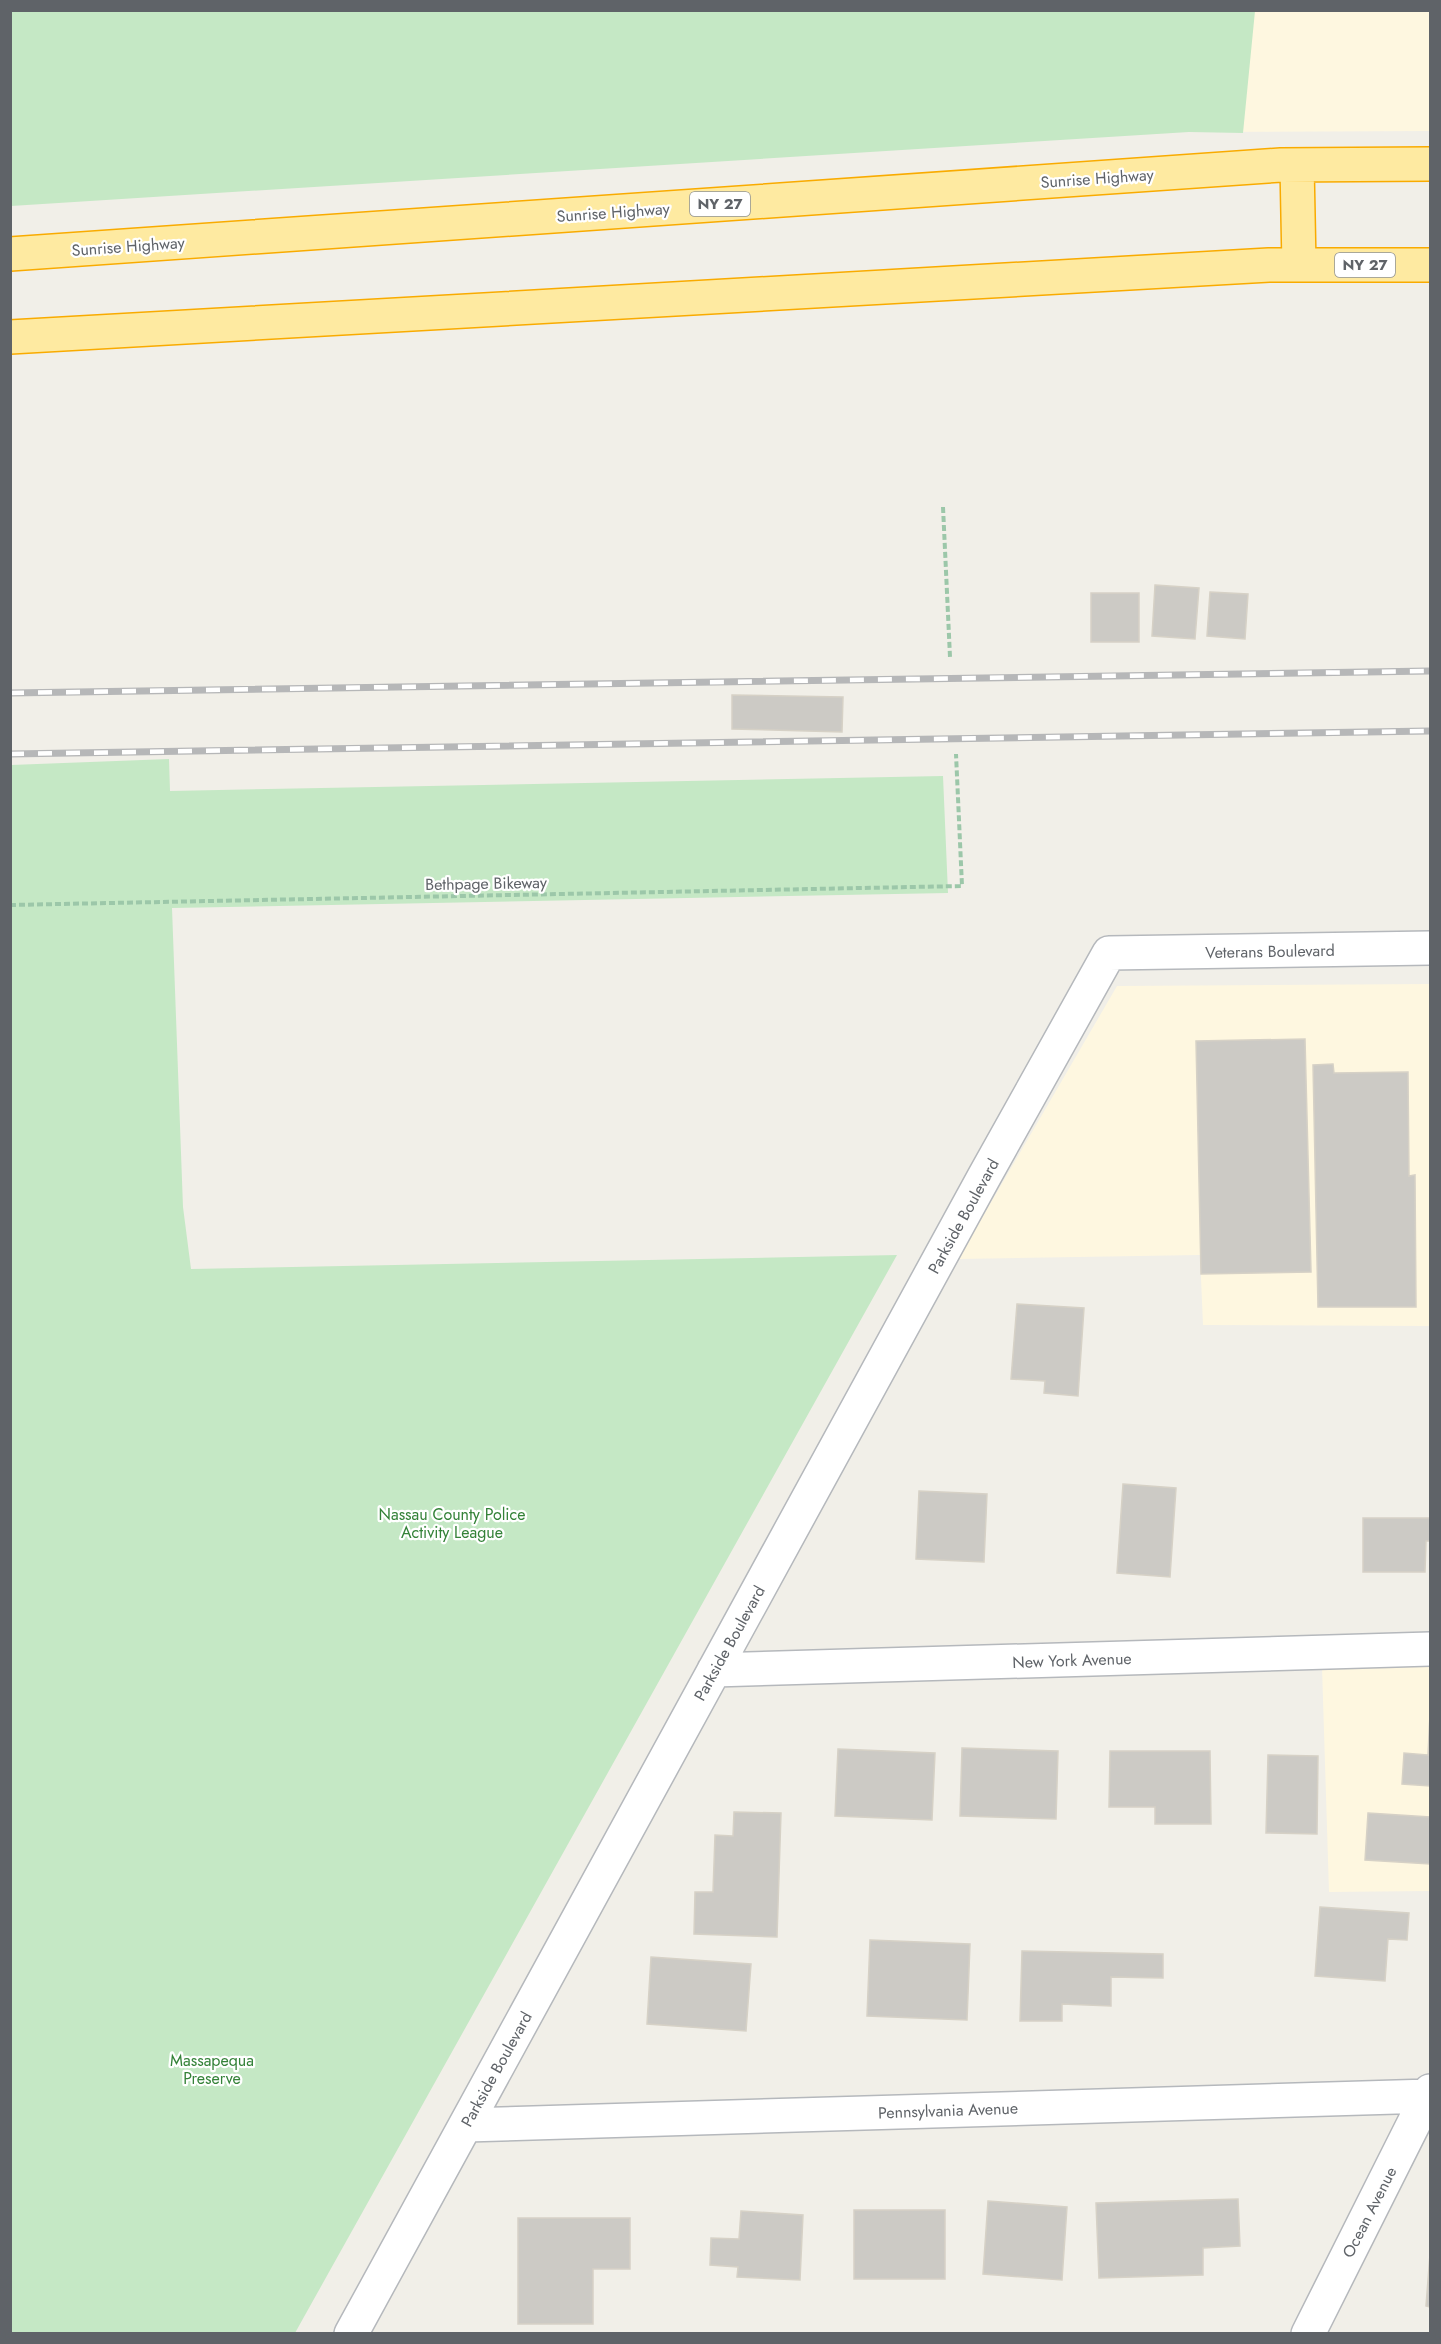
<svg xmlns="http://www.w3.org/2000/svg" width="1441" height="2344" font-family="Jost,sans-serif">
	<rect width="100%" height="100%" fill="#f1efe8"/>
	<path fill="#fef7e0" d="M 1215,11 L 1430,11 L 1430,131 L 1190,132 Z
		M 1430,984 L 1430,1326 L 1203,1325 L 1200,1255 L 958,1259 L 1117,986 Z
		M 1430,1664 L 1430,1891 L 1329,1892 L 1322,1667 Z"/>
	<path fill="#c5e8c5" d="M 11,10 L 1255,10 L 1255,11 L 1243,133 L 1189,132 L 11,206 Z
		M 169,759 L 170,791 L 943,776 L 948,893 L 172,908 L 183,1207 L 191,1269 L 897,1255 L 295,2333 L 11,2333 L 11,765 Z"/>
	<path fill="#cccac5" stroke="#d6d1c6" stroke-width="1.5" d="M 1155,585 L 1199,588 L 1195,639 L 1152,636 Z
		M 1210,592 L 1248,594 L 1245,639 L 1207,636 Z
		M 1091,593 L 1139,593 L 1139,642 L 1091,642 Z
		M 732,695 L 843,697 L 842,732 L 732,729 Z
		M 1305,1039 L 1311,1272 L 1201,1274 L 1196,1041 Z
		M 1333,1064 L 1334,1073 L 1408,1072 L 1409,1176 L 1415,1175 L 1416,1307 L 1318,1307 L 1313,1065 Z
		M 1017,1304 L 1084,1308 L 1078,1396 L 1044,1393 L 1045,1381 L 1011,1379 Z
		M 1123,1484 L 1176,1488 L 1170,1577 L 1117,1573 Z
		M 919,1491 L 987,1494 L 984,1562 L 916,1559 Z
		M 1363,1518 L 1430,1518 L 1430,1541 L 1426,1541 L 1425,1572 L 1363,1572 Z
		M 1430,1714 L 1430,1786 L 1402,1784 L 1404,1753 L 1428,1755 Z
		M 962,1748 L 1058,1751 L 1056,1819 L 960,1816 Z
		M 838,1749 L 935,1753 L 932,1820 L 835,1816 Z
		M 1110,1751 L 1210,1751 L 1211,1824 L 1155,1824 L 1155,1807 L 1109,1807 Z
		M 1268,1755 L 1318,1756 L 1317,1834 L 1266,1833 Z
		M 734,1812 L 781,1813 L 777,1937 L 694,1934 L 695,1892 L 713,1892 L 715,1835 L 733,1836 Z
		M 1368,1813 L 1430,1817 L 1430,1864 L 1365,1860 Z
		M 1320,1907 L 1409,1913 L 1407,1940 L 1388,1939 L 1385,1981 L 1315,1976 Z
		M 870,1940 L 970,1944 L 967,2020 L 867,2016 Z
		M 1022,1951 L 1163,1954 L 1163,1978 L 1111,1977 L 1111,2006 L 1062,2004 L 1062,2021 L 1020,2021 Z
		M 651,1957 L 751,1964 L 746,2031 L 647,2024 Z
		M 1238,2199 L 1240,2246 L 1203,2248 L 1203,2275 L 1099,2278 L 1096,2203 Z
		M 988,2201 L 1067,2207 L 1062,2280 L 983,2274 Z
		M 854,2210 L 945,2210 L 945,2279 L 854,2279 Z
		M 741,2211 L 803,2215 L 800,2280 L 737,2277 L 738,2267 L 710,2265 L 711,2238 L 739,2239 Z
		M 518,2218 L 630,2218 L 630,2269 L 593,2269 L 593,2324 L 518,2324 Z
		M 1430,2254 L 1430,2307 L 1426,2306 Z"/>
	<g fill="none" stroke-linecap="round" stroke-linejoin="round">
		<g stroke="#b5b8bc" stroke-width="36">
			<path id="minor" d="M 714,1670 L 1430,1649
				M 466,2125 L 1430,2096
				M 351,2334 L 984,1177 L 1109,953 L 1430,948
				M 1308,2334 L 1430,2091"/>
		</g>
		<g stroke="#f9ab00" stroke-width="36">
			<path id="trunk" d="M 1297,165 L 1299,265
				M 10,254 L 1281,165 L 1430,164
				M 10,337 L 1269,265 L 1430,265"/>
		</g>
		<path stroke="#9cc7a9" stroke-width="4" stroke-dasharray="6 3" stroke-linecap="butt" d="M 943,507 L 950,657
			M 10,905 L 962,886 L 956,754"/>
		<use href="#minor" stroke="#fff" stroke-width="33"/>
		<use href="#trunk" stroke="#feeaa1" stroke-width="33"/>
		<g stroke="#b6b7b8" stroke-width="7">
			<path id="rail" d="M 10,693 L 1430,671
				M 10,754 L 1430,731"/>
		</g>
		<use href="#rail" stroke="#fff" stroke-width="4.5" stroke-dasharray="14" stroke-linecap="butt"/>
	</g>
	<g text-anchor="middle" stroke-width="4.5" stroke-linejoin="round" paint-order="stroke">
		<g fill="#fff" stroke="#8f9295" stroke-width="1.5">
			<rect x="690" y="192" width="60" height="24" rx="4.5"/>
			<rect x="1335" y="253" width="60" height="24" rx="4.5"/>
		</g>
		<g font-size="15" font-weight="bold" fill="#5f6368">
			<text x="720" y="209">NY 27</text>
			<text x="1365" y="270">NY 27</text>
		</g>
		<g font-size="16" fill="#5f6368" stroke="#fff">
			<text transform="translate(1097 178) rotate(-4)" y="6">Sunrise Highway</text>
			<text transform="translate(613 212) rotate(-4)" y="6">Sunrise Highway</text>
			<text transform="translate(128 246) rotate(-4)" y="6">Sunrise Highway</text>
			<text transform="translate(486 883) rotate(-1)" y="6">Bethpage Bikeway</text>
			<text transform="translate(1270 951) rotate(-1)" y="6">Veterans Boulevard</text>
			<text transform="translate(963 1216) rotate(-61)" y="6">Parkside Boulevard</text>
			<text transform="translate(729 1643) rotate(-61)" y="6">Parkside Boulevard</text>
			<text transform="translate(1072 1660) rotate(-2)" y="6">New York Avenue</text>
			<text transform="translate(496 2069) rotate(-61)" y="6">Parkside Boulevard</text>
			<text transform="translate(948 2110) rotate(-2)" y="6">Pennsylvania Avenue</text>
			<text transform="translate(1369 2212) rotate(-63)" y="6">Ocean Avenue</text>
		</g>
		<g font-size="16" fill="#348238" stroke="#fff">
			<text x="452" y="1520">Nassau County Police<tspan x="452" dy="18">Activity League</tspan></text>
			<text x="212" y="2066">Massapequa<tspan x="212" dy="18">Preserve</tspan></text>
		</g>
	</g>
	<rect width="1441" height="2344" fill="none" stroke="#5f6368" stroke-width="24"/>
</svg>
